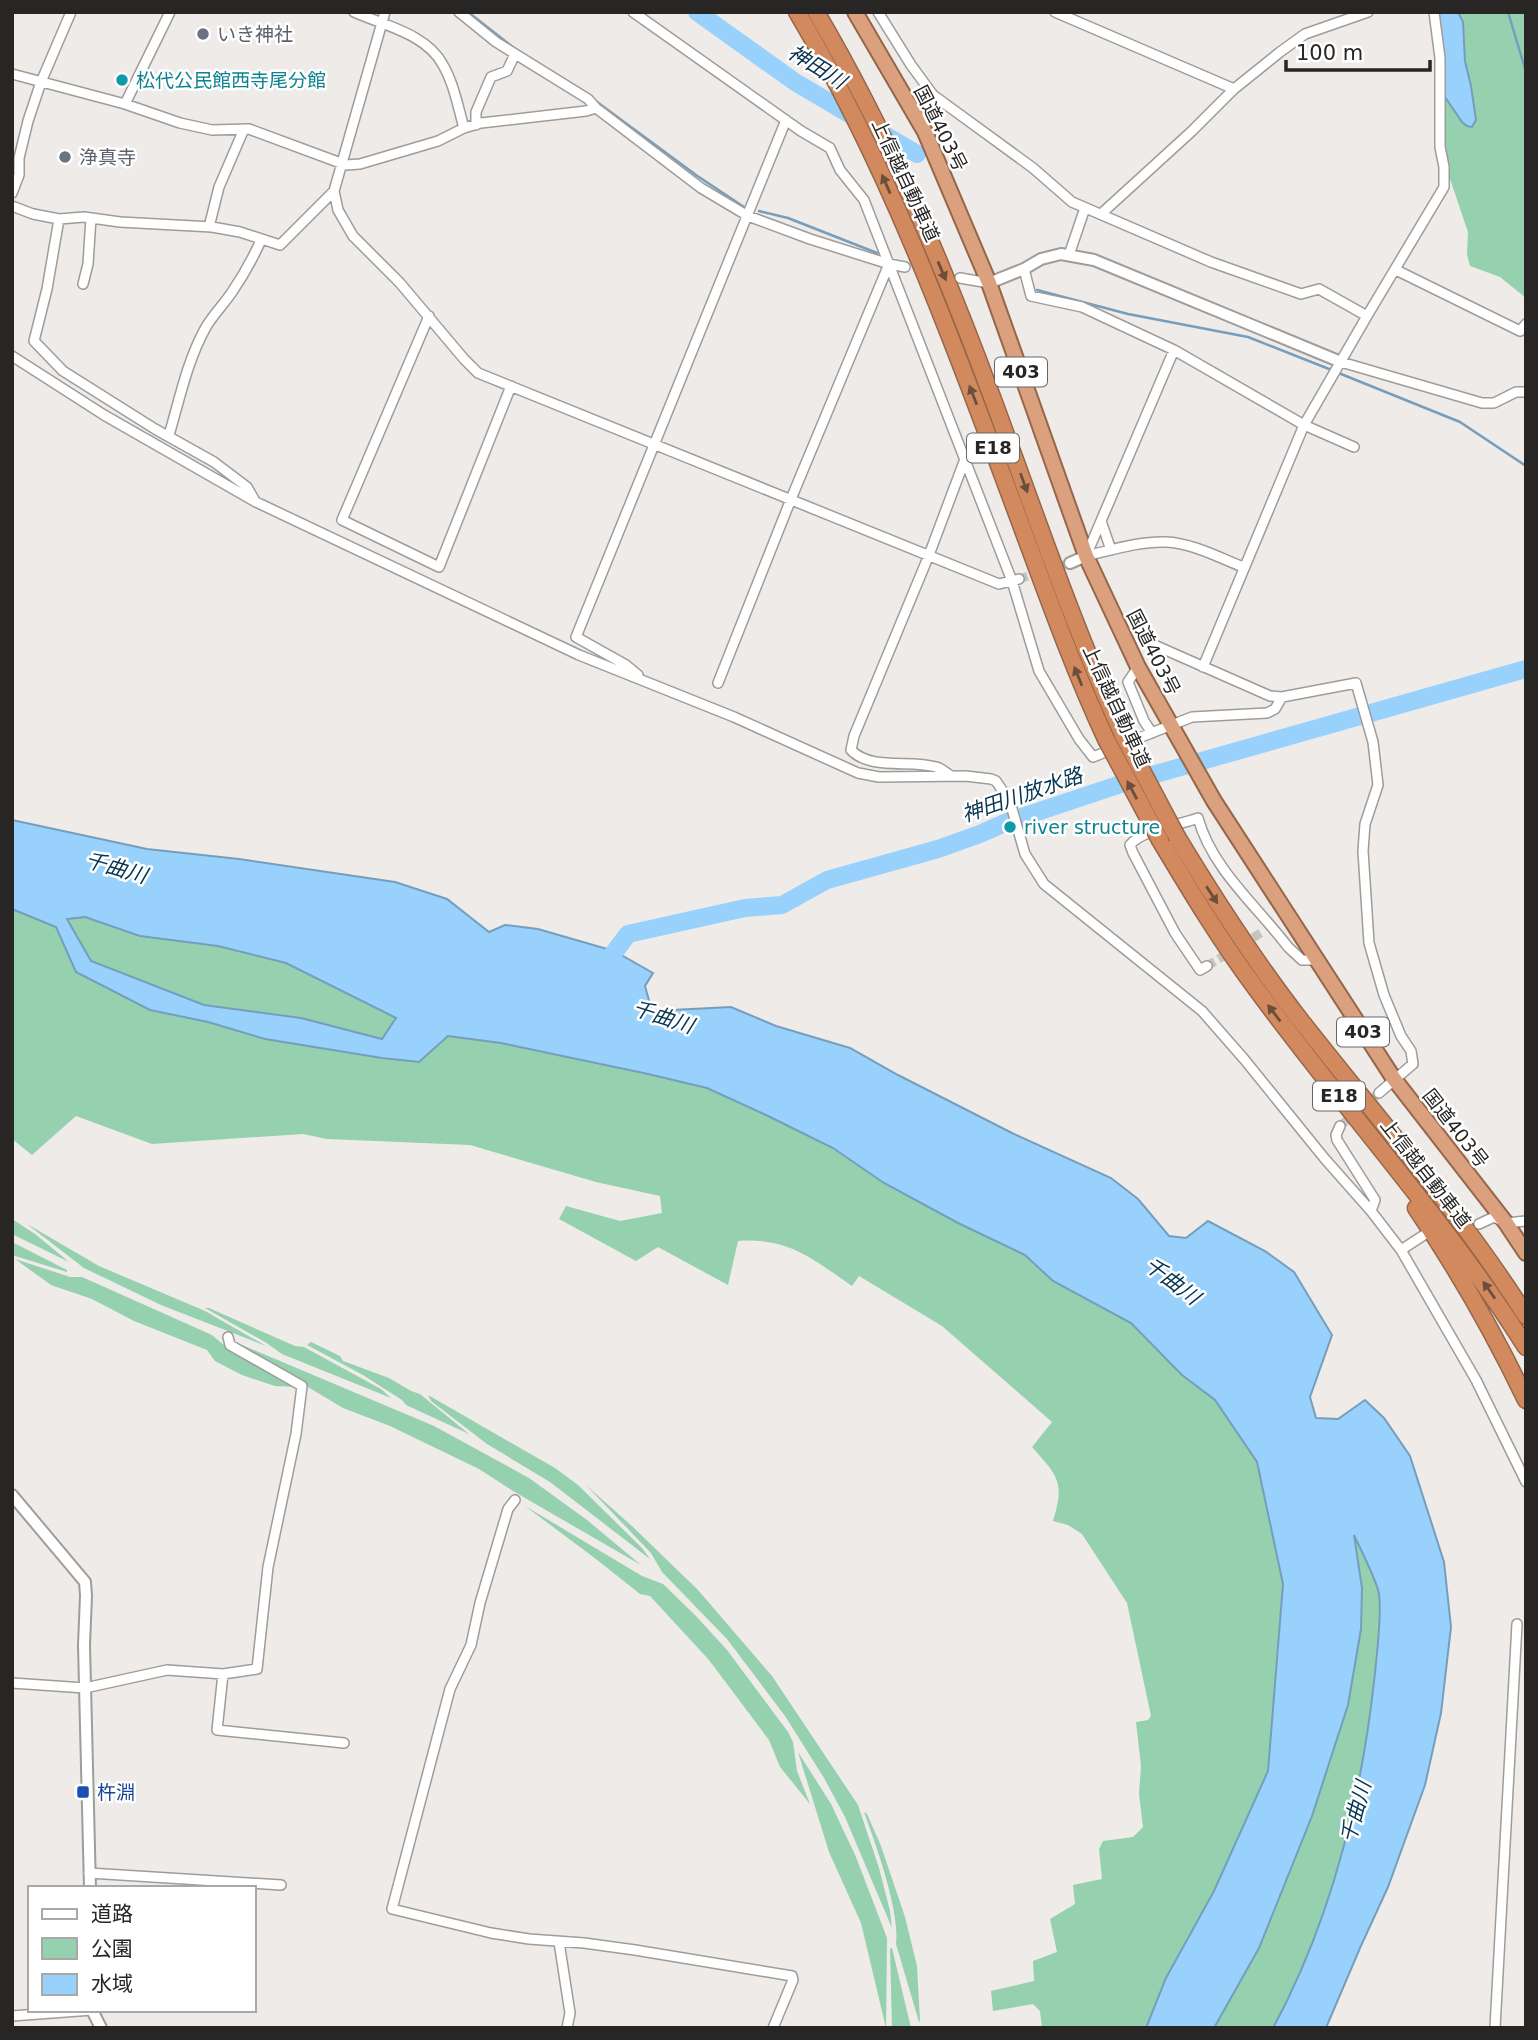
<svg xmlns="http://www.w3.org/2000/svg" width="1538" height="2040" font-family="'DejaVu Sans','Noto Sans JP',sans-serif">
	<rect width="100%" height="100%" fill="#eeebe8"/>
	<path fill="#95d0af" d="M 1437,12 L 1526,12 L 1526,298 L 1500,277 L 1470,266 L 1467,255 L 1468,232 L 1450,179 L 1444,146 Z
		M 12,909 L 56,927 L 76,972 L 150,1010 L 382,1058 L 419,1062 L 448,1036 L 501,1043 L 648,1074 L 707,1088 L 764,1114 L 833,1148 L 884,1183 L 958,1223 L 1025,1255 L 1053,1281 L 1131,1323 L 1182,1375 L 1215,1400 L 1257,1462 L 1283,1584 L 1268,1771 L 1214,1891 L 1166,1978 L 1146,2028 L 1042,2028 L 1040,2011 L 1033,2004 L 993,2011 L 991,1991 L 1034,1981 L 1033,1961 L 1057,1952 L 1050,1919 L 1075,1904 L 1073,1885 L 1102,1879 L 1099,1849 L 1103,1841 L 1133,1837 L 1143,1827 L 1139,1794 L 1141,1766 L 1136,1722 L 1148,1720 L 1151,1716 L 1127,1603 L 1082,1534 L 1068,1525 L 1053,1521 C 1065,1482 1058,1476 1032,1447 L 1052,1422 L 942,1326 L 859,1276 L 852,1286 C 813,1259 788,1237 738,1241 L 728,1285 L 658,1247 L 636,1261 L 559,1219 L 566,1206 L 620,1221 L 662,1213 L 660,1196 L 596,1182 L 470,1145 L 327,1139 L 303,1134 L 152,1144 L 76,1116 L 32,1155 L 12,1139 Z
		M 85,917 L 140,936 L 218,946 L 286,963 L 396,1017 L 382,1039 L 301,1018 L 204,1005 L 91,961 L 66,918 Z
		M 12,1219 L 35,1234 L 69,1262 L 12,1234 Z
		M 27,1224 L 99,1266 L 205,1311 L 266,1346 L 161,1305 L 84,1268 Z
		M 12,1242 L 67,1270 L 67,1272 L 12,1255 Z
		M 15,1259 L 70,1277 L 82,1277 L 212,1335 C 236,1357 268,1372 297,1387 L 275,1386 L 242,1375 L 215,1361 L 207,1350 L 134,1321 L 92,1299 L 51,1285 Z
		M 205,1308 L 209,1308 L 295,1346 L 304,1347 L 381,1389 L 391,1398 L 282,1354 L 265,1342 Z
		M 311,1342 L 340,1356 L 343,1361 L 389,1378 L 411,1391 L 420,1394 L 469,1434 L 406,1405 L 402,1400 L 363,1375 L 307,1345 Z
		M 242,1345 L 434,1426 L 529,1478 L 587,1520 L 641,1565 L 513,1491 L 479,1469 L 390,1426 L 343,1408 L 241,1347 Z
		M 428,1395 L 555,1468 L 578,1485 L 642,1548 L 650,1559 L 550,1482 L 487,1444 L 431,1401 Z
		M 586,1485 L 634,1528 L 698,1590 L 772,1676 L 858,1805 L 879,1868 L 890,1911 L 892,1928 L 845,1817 L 824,1778 L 785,1716 L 727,1639 L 662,1572 L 651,1553 Z
		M 525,1506 L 642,1576 L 663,1584 L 695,1615 L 727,1650 L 788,1732 L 793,1742 L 797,1771 L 810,1804 L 780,1767 L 769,1740 L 709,1660 L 650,1596 L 640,1594 L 596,1559 Z
		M 1353,1532 C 1359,1546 1378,1582 1379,1596 C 1381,1624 1377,1653 1374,1681 C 1362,1800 1330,1922 1273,2028 L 1214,2028 L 1259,1948 L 1312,1816 L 1348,1705 L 1362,1588 Z
		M 798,1752 L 831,1804 L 856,1857 L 887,1938 L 886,2028 L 861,1923 L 829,1852 Z
		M 864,1812 L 867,1814 L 881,1846 L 905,1917 L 917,1966 L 920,2021 L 919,2022 L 896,1944 C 900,1911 876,1845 864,1812 Z
		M 892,1948 L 911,2028 L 892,2028 L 890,1949 Z"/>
	<path fill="#98d1fc" stroke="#769ebc" stroke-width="2" fill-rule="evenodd" d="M 1437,12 L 1458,12 L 1463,22 L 1465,61 L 1471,86 L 1476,120 L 1472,127 L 1467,126 L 1462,122 L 1443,94 Z
		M 12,820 L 147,849 L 239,859 L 395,882 L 447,899 L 489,932 L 505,925 L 538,929 L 614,951 L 653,973 L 645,986 L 652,1011 L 731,1007 L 776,1026 L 850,1048 L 898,1075 L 1012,1133 L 1111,1178 L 1138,1199 L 1169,1236 L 1186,1238 L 1208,1221 L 1265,1251 L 1294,1272 L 1332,1335 L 1310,1397 L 1316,1418 L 1338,1419 L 1365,1400 L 1384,1418 L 1410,1456 L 1444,1562 L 1451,1627 L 1441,1713 L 1425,1785 L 1388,1887 L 1360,1948 L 1326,2028 L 1273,2028 C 1332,1919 1362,1795 1375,1673 C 1377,1651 1382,1615 1379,1594 C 1377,1581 1360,1548 1354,1535 L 1362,1588 L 1361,1629 L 1348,1705 L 1312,1816 L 1259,1948 L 1214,2028 L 1146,2028 L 1166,1978 L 1214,1891 L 1268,1771 L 1283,1584 L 1257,1462 L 1215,1400 L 1182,1375 L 1131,1323 L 1053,1281 L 1025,1255 L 958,1223 L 884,1183 L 833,1148 L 764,1114 L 707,1088 L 648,1074 L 501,1043 L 448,1036 L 419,1062 L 382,1058 L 265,1039 L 208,1022 L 150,1010 L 76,972 L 56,927 L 12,909 ZM 85,917 L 140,936 L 218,946 L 286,963 L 396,1018 L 382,1039 L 301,1018 L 204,1005 L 91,961 L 67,919 Z"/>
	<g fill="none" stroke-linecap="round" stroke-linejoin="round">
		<path stroke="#769ebc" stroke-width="2.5" d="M 468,12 L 514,48
			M 1508,12 L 1526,72
			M 593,99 L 696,175 L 744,207
			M 759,211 L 788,218 L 877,253
			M 1037,290 L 1128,314 L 1248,337 L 1329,369
			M 1341,374 L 1460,422 L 1526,466"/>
		<path stroke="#98d1fc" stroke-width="18" d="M 697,12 L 795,82 L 917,154
			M 601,970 L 628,934 L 745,908 L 782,905 L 827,880 L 938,849 L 980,834 L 1007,822 L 1124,783 L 1526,669"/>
		<path stroke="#c6c4c1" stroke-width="9" stroke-dasharray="9 4.5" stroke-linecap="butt" d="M 1019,579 L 1070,563
			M 1207,966 L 1264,931
			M 1340,1126 L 1379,1093"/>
		<g stroke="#9f9c99" stroke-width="12">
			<path id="minor" d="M 354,12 C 383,25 427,34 443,65 C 454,84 458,107 464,128
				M 385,12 L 334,191 L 338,210 L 353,236 L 400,283 L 464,359 L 478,373 L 999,584 L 1019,579
				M 459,12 L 496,42 L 588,99 L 596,108 L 701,188 L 748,216 L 810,239 L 889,264 L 905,267
				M 633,12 L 801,131 L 830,148 L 840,170 L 864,200 L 1012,581 L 1039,671 L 1079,739 L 1093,757 L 1113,749
				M 878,12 L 911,65 L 933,95 L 1033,168 L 1072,202 L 1211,262 L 1301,294 L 1319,289 L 1367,316 L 1444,187 L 1444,167 L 1440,147 L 1440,58 L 1434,12
				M 1055,12 L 1234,89
				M 12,74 L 125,104 L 180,123 L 212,130 L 249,129 L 346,165 L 360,164 L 438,141 L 464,128 L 481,123 L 586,111 L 596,108
				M 125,104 L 170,12
				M 476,125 L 476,112 L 491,77 L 507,71 L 515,54
				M 12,193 L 19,175 L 19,158 L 28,121 L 41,82 L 71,12
				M 12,206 L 33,214 L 59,219 L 84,217 L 120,222 L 212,227 L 240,232 L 280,245 L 334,191
				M 1101,214 L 1192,131 L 1234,89 L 1280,52 L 1305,34 L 1368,12
				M 59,219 L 47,289 L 34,341 L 63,371 L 155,429 L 214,462 L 247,487 L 255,501
				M 209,227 L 219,187 L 244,129
				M 1069,255 L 1085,208
				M 1024,269 L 1031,296 L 1082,307 L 1174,350 L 1304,425 L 1354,447
				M 1396,270 L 1520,331 L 1526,324
				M 960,278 L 989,283
				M 83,284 L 88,264 L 91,218
				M 429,316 L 342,520 L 439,567 L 511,386
				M 12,356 L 104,415 L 256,502 L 579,655 L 734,717 L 858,773 L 879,777 L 966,776 L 991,779 L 996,781 L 1010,802 L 1025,854 L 1044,884 L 1202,1011 L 1244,1059 L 1325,1159 L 1371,1211 L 1401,1250 L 1476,1380 L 1526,1482
				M 1341,362 L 1482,403 L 1494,403 L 1516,392 L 1526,392
				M 169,435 C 180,398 187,361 206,327 C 213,315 224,304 232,292 C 243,276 253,258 261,240
				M 1101,521 L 1111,550
				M 1086,556 L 1174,350
				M 1086,556 C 1112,550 1140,541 1166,542 C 1192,543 1220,558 1243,567
				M 1143,640 L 1270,696 L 1282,697 L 1356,683 L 1373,742 L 1378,785 L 1365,824 L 1363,851 L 1369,943 L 1384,995 L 1401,1036 L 1411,1051 L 1413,1064 L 1379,1093
				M 1138,667 L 1128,682 L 1144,721 L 1152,733
				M 1203,667 L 1304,425 L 1367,316
				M 638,675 L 626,665 L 576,637 L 786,120
				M 718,683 L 791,499 L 889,264
				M 1126,743 L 1192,717 L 1267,713 L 1275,709 L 1282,697
				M 950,775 C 946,773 941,768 936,767 C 910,759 871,771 851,750 L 854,736 L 929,555 L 965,459
				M 1207,966 L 1200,970 L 1175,933 L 1133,853 L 1130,845 C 1141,830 1180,825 1198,818 C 1212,869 1257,906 1288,947 L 1302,960 L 1316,960
				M 1340,1126 L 1336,1135 L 1337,1140 L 1375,1200 L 1371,1211
				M 1479,1224 L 1494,1217 L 1506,1223 L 1526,1221
				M 1401,1250 L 1424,1235
				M 515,1500 L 508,1509 L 480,1603 L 471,1645 L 450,1689 L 392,1909 L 491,1933 L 529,1939 L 584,1943 L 635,1950 L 792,1976 L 793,1980 L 773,2028
				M 223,1674 L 217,1730 L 344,1743
				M 12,1683 L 85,1688 L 167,1670 L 223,1674 L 257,1669 L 268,1567 L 296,1434 L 302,1386 L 230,1345 L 228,1337
				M 89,1873 L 281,1885
				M 559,1942 L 570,2013 L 567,2028
				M 12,2016 L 92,2010
				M 1495,2028 L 1517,1624"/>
		</g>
		<g stroke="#9f9c99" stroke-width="14">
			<path id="tertiary" d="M 989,283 L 1024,269 L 1041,259 L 1061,254 L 1094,260 L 1341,362
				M 1070,563 L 1086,556
				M 12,1495 L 85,1582 L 86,1596 L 84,1645 L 90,1888
				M 92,2010 L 101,2028"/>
		</g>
		<g stroke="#966649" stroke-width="18">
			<path id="trunk" d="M 855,12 L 925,132 L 989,283 L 1086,556 L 1138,667 L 1214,801 L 1394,1079 L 1506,1223 L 1526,1253"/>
		</g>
		<g stroke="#966649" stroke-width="19">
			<path id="motorway" d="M 797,12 C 886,162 947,325 1007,487 C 1039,572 1068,657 1106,739
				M 816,12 C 888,134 943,265 992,397 C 1034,510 1072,624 1122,733
				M 1177,837 C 1215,900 1255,962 1301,1021 C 1377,1118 1460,1212 1526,1316
				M 1160,840 C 1190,890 1220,940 1255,987 C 1343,1108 1445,1219 1526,1347
				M 1416,1208 C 1458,1270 1494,1333 1526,1400"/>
		</g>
		<use href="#minor" stroke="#fff" stroke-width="9"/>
		<use href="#tertiary" stroke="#fff" stroke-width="10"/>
		<use href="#trunk" stroke="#dba07e" stroke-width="14"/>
		<use href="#motorway" stroke="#d2895d" stroke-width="16"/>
		<g stroke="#966649" stroke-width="19" stroke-linecap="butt">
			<path id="motorway-bridge" d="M 1122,733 L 1177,837
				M 1106,739 L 1160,840"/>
		</g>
		<use href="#motorway-bridge" stroke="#d2895d" stroke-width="16"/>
	</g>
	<defs><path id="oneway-solid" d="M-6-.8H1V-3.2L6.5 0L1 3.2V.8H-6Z" transform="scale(1.75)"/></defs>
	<g fill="#6b4e3b">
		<use href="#oneway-solid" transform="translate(886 184) rotate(-114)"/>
		<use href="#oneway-solid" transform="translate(942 271) rotate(67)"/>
		<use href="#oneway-solid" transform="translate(973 395) rotate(-111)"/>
		<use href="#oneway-solid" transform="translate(1024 483) rotate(70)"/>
		<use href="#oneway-solid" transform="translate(1078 676) rotate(-112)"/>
		<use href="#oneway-solid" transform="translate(1132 790) rotate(-118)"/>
		<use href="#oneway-solid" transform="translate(1212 895) rotate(57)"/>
		<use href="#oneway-solid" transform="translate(1274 1013) rotate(-127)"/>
		<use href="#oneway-solid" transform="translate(1489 1290) rotate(-125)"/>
	</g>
	<g fill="#6b7280" stroke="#fff" stroke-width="2.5">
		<circle cx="203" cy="34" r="7"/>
		<circle cx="65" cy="157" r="7"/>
	</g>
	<g fill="#0f9aa8" stroke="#fff" stroke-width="2.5">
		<circle cx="122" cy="80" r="7"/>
		<circle cx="1010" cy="827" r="7"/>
	</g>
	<rect fill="#1a4fb4" stroke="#fff" stroke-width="2.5" x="76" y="1785" width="14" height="14" rx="3.5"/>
	<g text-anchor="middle" stroke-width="5" stroke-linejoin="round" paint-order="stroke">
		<g fill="#fff" stroke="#686766" stroke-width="2">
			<rect x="995" y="357.5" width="52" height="29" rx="5"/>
			<rect x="967" y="433.5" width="52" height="29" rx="5"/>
			<rect x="1337" y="1017.5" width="52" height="29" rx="5"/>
			<rect x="1313" y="1081.5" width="52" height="29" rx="5"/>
		</g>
		<g font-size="18" font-weight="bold" fill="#272625">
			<text x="1021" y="378">403</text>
			<text x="993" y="454">E18</text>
			<text x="1363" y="1038">403</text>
			<text x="1339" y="1102">E18</text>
		</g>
		<g font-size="19" fill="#5b616d" stroke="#fff" text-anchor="start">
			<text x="217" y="41">いき神社</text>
			<text x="79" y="164">浄真寺</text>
		</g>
		<g font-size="19" fill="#0d838f" stroke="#fff" text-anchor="start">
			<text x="136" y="87">松代公民館西寺尾分館</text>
			<text x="1024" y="834">river structure</text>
		</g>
		<g font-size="19" fill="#272625" stroke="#fff">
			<text transform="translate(941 128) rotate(63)" y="7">国道403号</text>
			<text transform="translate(906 180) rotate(65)" y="7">上信越自動車道</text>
			<text transform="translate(1154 652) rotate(63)" y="7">国道403号</text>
			<text transform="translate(1117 706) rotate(65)" y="7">上信越自動車道</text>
			<text transform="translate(1456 1128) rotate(52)" y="7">国道403号</text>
			<text transform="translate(1426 1173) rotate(52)" y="7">上信越自動車道</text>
		</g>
		<g font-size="19" fill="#164399" stroke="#fff" text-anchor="start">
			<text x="97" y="1799">杵淵</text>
		</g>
		<g font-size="21" font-style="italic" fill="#073551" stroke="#fff">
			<text transform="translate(817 67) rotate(32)" y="7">神田川</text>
			<text transform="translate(1022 795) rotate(-19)" y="7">神田川放水路</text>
			<text transform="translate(116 868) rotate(16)" y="7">千曲川</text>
			<text transform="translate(663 1017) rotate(18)" y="7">千曲川</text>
			<text transform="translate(1172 1281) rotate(37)" y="7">千曲川</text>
			<text transform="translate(1356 1812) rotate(-75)" y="7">千曲川</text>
		</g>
	</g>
	<rect width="1538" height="2040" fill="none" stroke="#272625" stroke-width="28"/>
	<rect x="28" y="1886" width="228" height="126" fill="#ffffff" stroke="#a9a8a8" stroke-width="2"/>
	<rect x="42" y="1909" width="35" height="10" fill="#ffffff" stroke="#a9a8a8" stroke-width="2"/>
	<text x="91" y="1921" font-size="21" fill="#272625">道路</text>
	<rect x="42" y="1938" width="35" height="21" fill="#95d0af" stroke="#a9a8a8" stroke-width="2"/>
	<text x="91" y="1956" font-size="21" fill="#272625">公園</text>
	<rect x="42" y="1974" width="35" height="21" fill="#98d1fc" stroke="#a9a8a8" stroke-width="2"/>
	<text x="91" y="1991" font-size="21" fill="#272625">水域</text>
	<path d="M1286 60v10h144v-10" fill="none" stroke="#272625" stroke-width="3.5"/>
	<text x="1296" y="60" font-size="21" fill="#272625" stroke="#ffffff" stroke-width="5" paint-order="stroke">100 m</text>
</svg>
